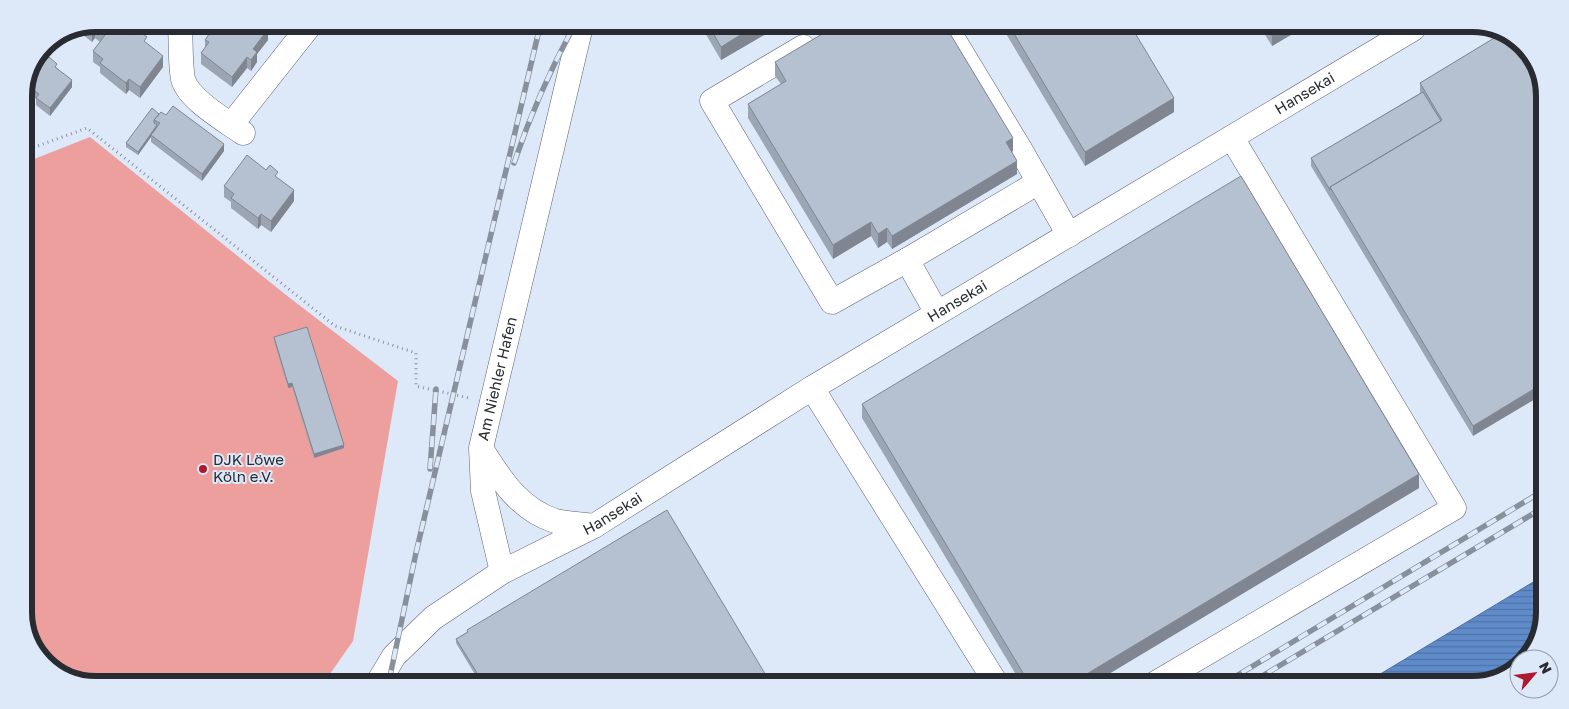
<svg xmlns="http://www.w3.org/2000/svg" width="1569" height="709" font-family="'Golos Text',sans-serif">
	<defs>
		<pattern id="water-rules" width="6" height="5" patternUnits="userSpaceOnUse" patternTransform="scale(1.25)"><rect width="6" height="5" fill="#5f8bcb"/><path d="M0 2.5h6" fill="none" stroke="#4e72a5"/></pattern>
	</defs>
	<rect width="100%" height="100%" fill="#dde8f9"/>
	<path fill="#ec9f9d" d="M 90,137 L 286,295 L 398,381 L 353,641 L 325,681 L 69,680 L 36,653 L 24,617 L 24,163 Z"/>
	<path fill="url(#water-rules)" stroke="#4e6e9d" d="M 1540,578 L 1540,640 L 1524,659 L 1519,659 L 1519,665 L 1512,673 L 1472,685 L 1362,685 Z"/>
	<g fill="none" stroke-linecap="round" stroke-linejoin="round">
		<g stroke="#5c6573" stroke-width="25">
			<g id="minor">
				<path d="M 180,24 C 181,41 180,63 183,79 C 188,99 226,121 243,133"/>
				<path d="M 946,27 L 1020,149 L 1069,235"/>
				<path d="M 803,47 L 712,101 L 832,302 L 907,260 L 937,313"/>
				<path d="M 231,125 L 310,25"/>
				<path d="M 907,260 L 1039,182"/>
				<path d="M 812,388 L 996,683"/>
				<path d="M 482,450 C 501,480 519,509 555,521 C 567,524 581,524 594,526"/>
				<path id="s1" d="M 502,572 L 594,526 L 812,388 L 1413,29"/>
				<path id="s2" d="M 379,681 L 394,656 L 433,618 L 502,572 L 483,491 L 481,448 L 581,26"/>
				<path d="M 1154,684 L 1454,508 L 1232,138"/>
			</g>
		</g>
		<path stroke="#8b929e" stroke-width="3" stroke-dasharray="1 4" stroke-linecap="butt" d="M 24,151 L 87,128 L 335,326 L 416,353 L 416,386 L 469,398"/>
		<use href="#minor" stroke="#fff" stroke-width="24"/>
		<g stroke="#88909c" stroke-width="5.5">
			<path id="rail" d="M 514,163 C 530,116 550,70 574,26
				M 430,469 L 436,389
				M 416,553 L 540,26
				M 389,681 L 417,548
				M 1223,684 L 1541,492
				M 1249,684 L 1541,509"/>
		</g>
		<use href="#rail" stroke="#dde8f9" stroke-width="4" stroke-dasharray="11" stroke-linecap="butt"/>
	</g>
	<path fill="#9ca5b3" d="M 97,24 L 147,43 L 163,67 L 140,98 L 129,90 L 126,94 L 100,73 L 100,67 L 93,62 L 93,51 L 100,42 L 95,38 L 92,42 L 78,31 Z
		M 701,26 L 778,27 L 721,60 Z
		M 1002,27 L 1136,28 L 1133,30 L 1174,112 L 1085,166 Z
		M 1261,28 L 1301,29 L 1272,46 Z
		M 1504,32 L 1473,436 L 1311,166 L 1311,158 L 1420,93 L 1420,83 Z
		M 205,40 L 268,40 L 257,54 L 257,62 L 251,71 L 247,68 L 232,87 L 201,64 L 201,53 L 205,48 Z
		M 41,56 L 57,68 L 72,87 L 50,116 L 36,105 L 36,99 L 25,90 Z
		M 775,62 L 1013,151 L 1012,152 L 1017,174 L 892,249 L 887,242 L 878,248 L 871,236 L 833,259 L 748,118 L 748,104 L 781,84 L 775,76 Z
		M 159,114 L 224,151 L 202,181 L 151,142 L 151,137 L 138,155 L 126,147 L 126,143 Z
		M 278,178 L 294,201 L 271,232 L 261,225 L 258,229 L 231,208 L 231,202 L 224,197 L 224,186 Z
		M 274,337 L 344,448 L 314,458 L 292,387 L 288,388 L 274,341 Z
		M 862,404 L 1419,488 L 1092,684 L 1021,683 L 862,418 Z
		M 467,630 L 770,682 L 479,681 L 456,643 L 456,639 L 467,632 Z"/>
	<path fill="#7f8692" d="M 755,26 L 778,27 L 721,60 L 721,47 Z
		M 95,27 L 95,38 L 92,42 L 92,31 Z
		M 268,29 L 268,40 L 257,54 L 257,62 L 251,71 L 251,60 L 253,49 Z
		M 1283,29 L 1301,29 L 1272,46 L 1272,36 Z
		M 163,56 L 163,67 L 140,98 L 140,87 Z
		M 247,57 L 247,68 L 232,87 L 232,77 Z
		M 129,79 L 129,90 L 126,94 L 126,83 Z
		M 72,80 L 72,87 L 50,116 L 50,108 Z
		M 1174,98 L 1174,112 L 1085,166 L 1085,152 Z
		M 157,125 L 157,129 L 151,135 L 151,137 L 138,155 L 138,152 Z
		M 1013,138 L 1013,151 L 1006,156 L 1006,142 Z
		M 224,144 L 224,151 L 202,181 L 202,174 Z
		M 1017,161 L 1017,174 L 892,249 L 892,236 Z
		M 294,190 L 294,201 L 271,232 L 271,221 Z
		M 261,214 L 261,225 L 258,229 L 258,218 Z
		M 871,222 L 871,236 L 833,259 L 833,245 Z
		M 887,228 L 887,242 L 878,248 L 878,234 Z
		M 292,383 L 292,387 L 288,388 L 288,384 Z
		M 1542,384 L 1542,395 L 1473,436 L 1473,426 Z
		M 344,445 L 344,448 L 314,458 L 314,454 Z
		M 1419,474 L 1419,488 L 1092,684 L 1070,684 Z"/>
	<path fill="#b5c0d0" stroke="#7f8692" d="M 97,24 L 122,24 L 136,35 L 139,31 L 147,37 L 144,41 L 163,56 L 140,87 L 129,79 L 126,83 L 100,63 L 103,59 L 93,51 L 105,35 L 95,27 L 92,31 L 87,28 Z
		M 216,24 L 262,24 L 268,29 L 253,49 L 257,52 L 251,60 L 247,57 L 232,77 L 201,53 L 209,42 L 205,40 Z
		M 709,26 L 755,26 L 721,47 Z
		M 834,27 L 946,27 L 1013,138 L 1006,142 L 1017,161 L 892,236 L 887,228 L 878,234 L 871,222 L 833,245 L 748,104 L 786,81 L 775,62 Z
		M 1010,27 L 1132,28 L 1174,98 L 1085,152 Z
		M 1267,28 L 1283,29 L 1272,36 Z
		M 1504,32 L 1533,56 L 1545,92 L 1542,384 L 1473,426 L 1330,187 L 1442,120 L 1420,83 Z
		M 41,56 L 46,60 L 49,57 L 57,64 L 55,67 L 72,80 L 50,108 L 36,98 L 39,94 L 27,85 Z
		M 1423,92 L 1441,121 L 1330,187 L 1330,190 L 1311,158 Z
		M 173,106 L 224,144 L 202,174 L 151,135 L 160,123 L 154,120 L 161,112 L 166,115 Z
		M 152,108 L 159,114 L 154,120 L 154,123 L 157,125 L 138,152 L 126,143 Z
		M 247,155 L 266,170 L 270,165 L 278,172 L 275,176 L 294,190 L 271,221 L 261,214 L 258,218 L 231,198 L 234,194 L 224,186 Z
		M 1241,176 L 1419,474 L 1070,684 L 1029,683 L 862,404 Z
		M 307,327 L 344,445 L 314,454 L 292,383 L 288,384 L 274,337 Z
		M 667,510 L 770,682 L 482,681 L 456,639 L 468,632 L 467,630 Z"/>
	<circle fill="#ad192e" stroke="#dde8f9" stroke-width="2" cx="203" cy="469" r="5"/>
	<g text-anchor="middle" stroke-width="4" stroke-linejoin="round" paint-order="stroke">
		<g font-size="15" fill="#282c32" stroke="#dde8f9">
			<text dy="5" stroke="none"><textPath href="#s1" startOffset="935">Hansekai</textPath></text>
			<text dy="5" stroke="none"><textPath href="#s1" startOffset="530">Hansekai</textPath></text>
			<text dy="5" stroke="none"><textPath href="#s2" startOffset="364">Am Niehler Hafen</textPath></text>
			<text dy="5" stroke="none"><textPath href="#s1" startOffset="125">Hansekai</textPath></text>
		</g>
		<g font-size="15" fill="#282c32" stroke="#dde8f9" text-anchor="start">
			<text x="213" y="465">DJK Löwe<tspan x="213" dy="17">Köln e.V.</tspan></text>
		</g>
	</g>
	<path d="M0 0H1569V709H0ZM96 32H1472A64 64 0 0 1 1536 96V612A64 64 0 0 1 1472 676H96A64 64 0 0 1 32 612V96A64 64 0 0 1 96 32Z" fill="#dde8f9" fill-rule="evenodd"/>
	<path fill="none" stroke="#282c32" stroke-width="6" d="M96 32H1472A64 64 0 0 1 1536 96V612A64 64 0 0 1 1472 676H96A64 64 0 0 1 32 612V96A64 64 0 0 1 96 32Z"/>
	<g transform="translate(1534 674) rotate(62)"><circle r="24" fill="#dde8f9" stroke="#959da9"/>
	<path d="M0-4L9 19L0 12L-9 19Z" fill="#ad192e"/>
	<text y="-8" font-size="14" font-weight="bold" text-anchor="middle" fill="#282c32">N</text>
	</g>
</svg>
